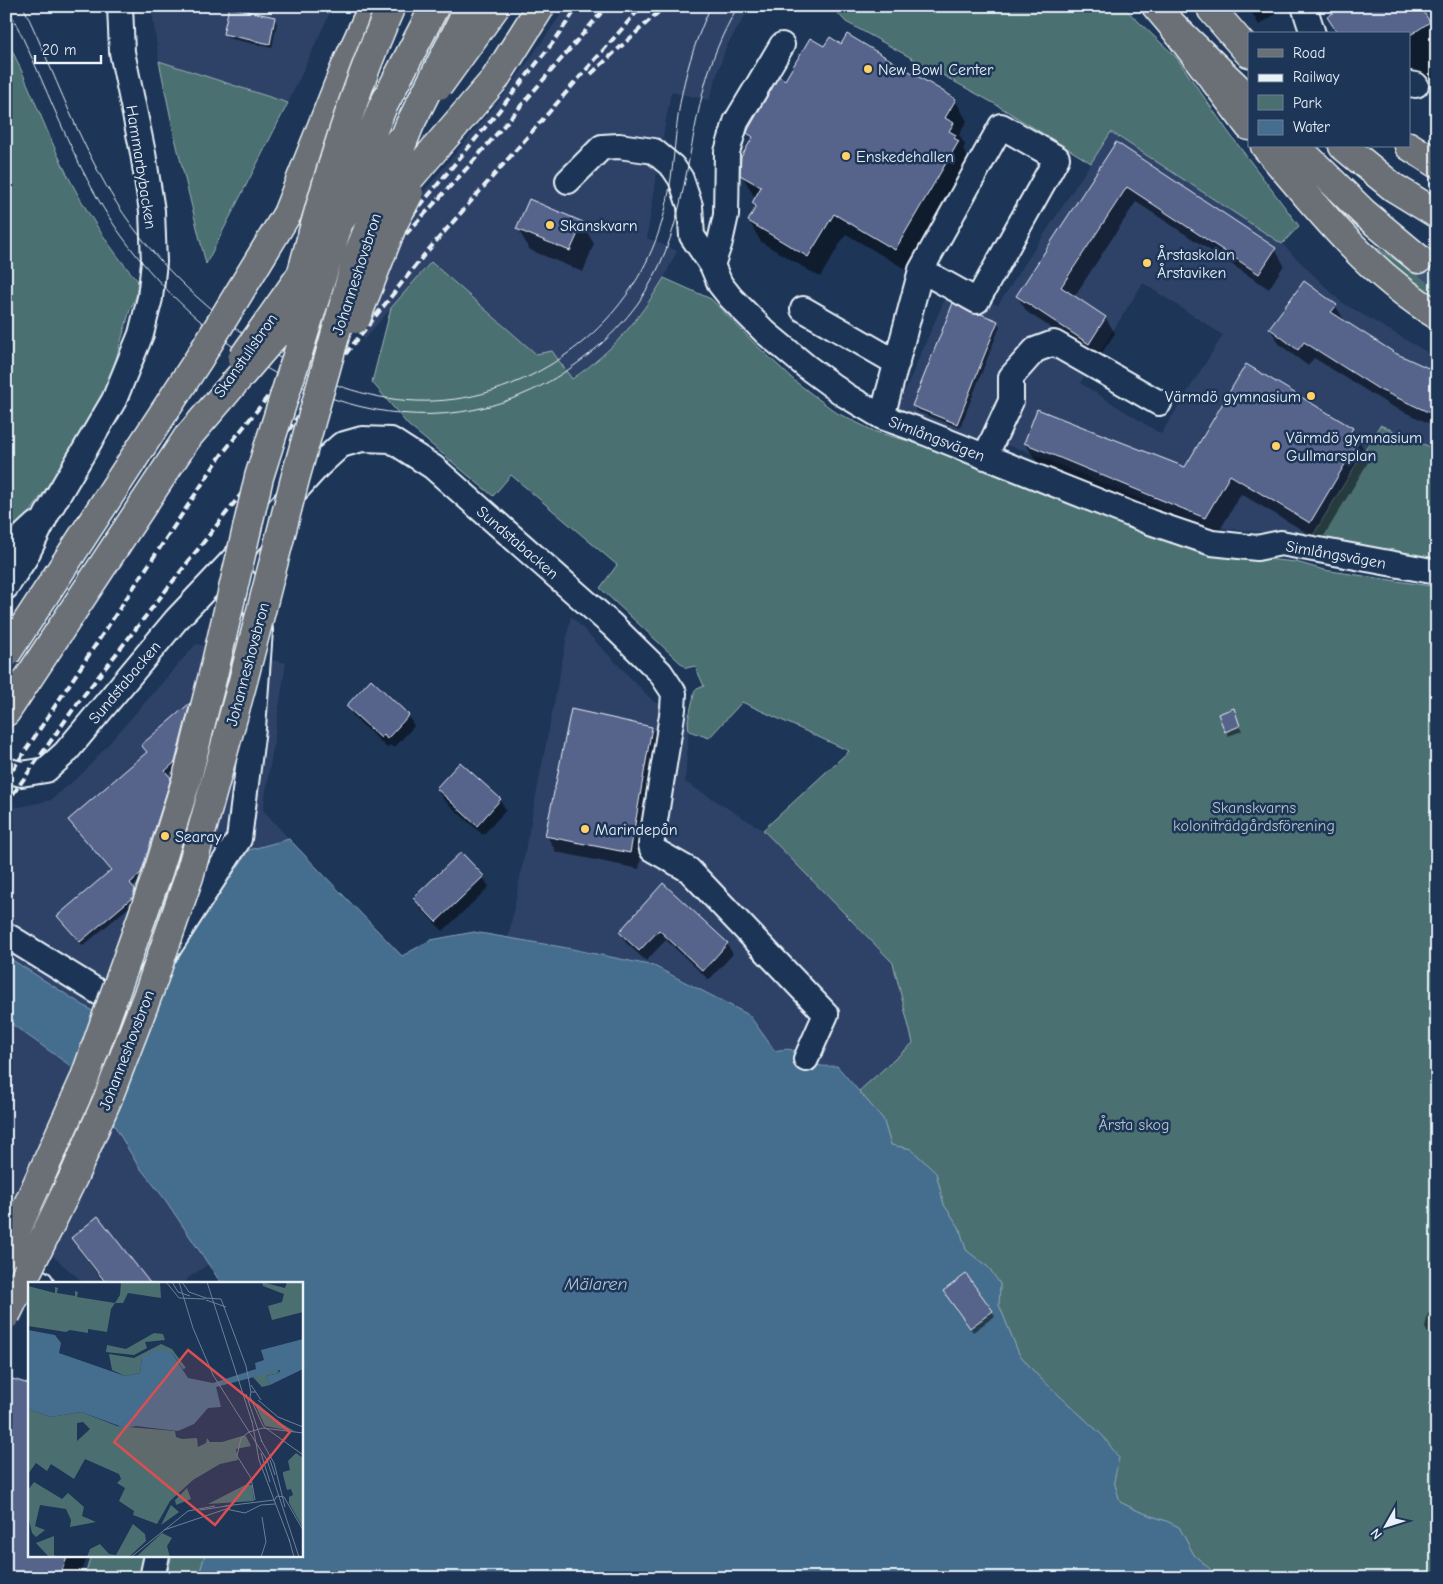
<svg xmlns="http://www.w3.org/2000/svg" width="1443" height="1584" font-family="'Comic Neue',sans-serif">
	<rect width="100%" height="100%" fill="#1d3557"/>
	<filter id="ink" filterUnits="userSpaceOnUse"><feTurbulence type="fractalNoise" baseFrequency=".02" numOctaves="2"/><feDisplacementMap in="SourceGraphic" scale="10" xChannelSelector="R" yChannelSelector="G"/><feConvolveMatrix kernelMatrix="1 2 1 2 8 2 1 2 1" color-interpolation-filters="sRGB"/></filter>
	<g filter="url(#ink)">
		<path fill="#2e4367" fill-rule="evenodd" d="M 151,6 L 333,6 L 288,103 L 159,61 Z
			M 567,6 L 751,6 L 726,47 L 709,100 L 671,92 L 657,169 L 647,238 L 677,251 L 664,278 L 648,304 L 629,330 L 610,349 L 571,379 L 559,360 L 536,354 L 431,262 L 362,342 L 416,201 L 508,90 Z
			M 1111,132 L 1282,244 L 1341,302 L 1437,358 L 1437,450 L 1380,425 L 1312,537 L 1204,526 L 1024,450 L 957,432 L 897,409 L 949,289 L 998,305 ZM 1143,283 L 1223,335 L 1161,434 L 1080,383 Z
			M 571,616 L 654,702 L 690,713 L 685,782 L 763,830 L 893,963 L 913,1043 L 859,1091 L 837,1066 L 818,1065 L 806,1059 L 795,1050 L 785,1048 L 775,1051 L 749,1015 L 654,966 L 567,948 L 508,939 Z
			M 196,644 L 286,663 L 263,810 L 289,839 L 249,850 L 175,962 L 141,1042 L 6,956 L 6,806 L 20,807 L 51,800 L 84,772 Z
			M 6,1020 L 120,1101 L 113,1123 L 137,1164 L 164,1198 L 209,1264 L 189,1277 L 185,1283 L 84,1283 L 6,1216 Z"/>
		<path fill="#4b6f71" stroke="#9ab0b4" d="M 831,6 L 1122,6 L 1176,57 L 1229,133 L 1299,226 L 1282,244 L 1111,132 L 1091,163 L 995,104 L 846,22 Z
			M 6,38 C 28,81 44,127 65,170 C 83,207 111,251 138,281 L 136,297 L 130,310 L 105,397 L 19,530 L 9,536 L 6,535 Z
			M 159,61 L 288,103 L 206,264 L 174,134 Z
			M 1366,240 L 1424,279 L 1437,260 L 1437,302 L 1393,269 Z
			M 431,262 L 536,354 L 552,351 L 572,379 C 614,350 637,322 664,278 L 711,299 L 754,343 L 796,382 L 837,413 L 876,432 L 994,465 L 1196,552 L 1296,562 L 1324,570 L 1437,587 L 1437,1578 L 1216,1578 L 1210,1569 L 1194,1555 L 1179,1527 L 1166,1521 L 1138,1511 L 1120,1502 L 1114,1481 L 1118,1458 L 1103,1436 L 1037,1375 L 1019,1354 L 999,1305 L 1000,1284 L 989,1268 L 966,1250 L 959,1227 L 944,1205 L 936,1173 L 911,1149 L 891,1145 L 883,1119 L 859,1091 L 913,1043 L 893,963 L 763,830 L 849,751 L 742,702 L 709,738 L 689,731 L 688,721 L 695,690 L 704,686 L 695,666 L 686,668 L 600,588 L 617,565 L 511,475 L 493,496 L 408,425 L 372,382 L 391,308 Z
			M 1380,425 L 1437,450 L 1437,560 L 1312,537 Z
			M 91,1555 L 144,1555 L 138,1578 L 84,1578 Z
			M 172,1555 L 205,1555 L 198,1578 L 166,1578 Z"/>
		<path fill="#456d8d" stroke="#86a2b8" d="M 289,839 L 402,956 L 431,940 L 474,932 L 567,948 L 654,966 L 749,1015 L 775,1051 C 801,1044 797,1059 817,1065 C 823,1067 831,1066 837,1066 L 883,1119 L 891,1145 L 911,1149 L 936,1173 L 944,1205 L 959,1227 L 966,1250 L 989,1268 L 1000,1284 L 999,1305 L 1019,1354 L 1037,1375 L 1103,1436 L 1119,1458 L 1114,1481 L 1120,1502 L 1138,1511 L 1166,1521 L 1179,1527 L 1194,1555 L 1210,1569 L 1216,1578 L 198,1578 L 205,1555 L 301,1555 L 301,1283 L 221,1283 L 164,1198 L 137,1164 L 113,1123 L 120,1101 L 6,1020 L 6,956 L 141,1042 L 175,962 L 249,850 Z"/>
		<path fill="#0007" d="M 1248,6 L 1288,6 L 1259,25 Z
			M 274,18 L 277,23 L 272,48 L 227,38 L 225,34 Z
			M 1429,22 L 1437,35 L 1437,77 L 1409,95 L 1409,34 Z
			M 842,45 L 955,100 L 967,121 L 959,135 L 965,145 L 963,149 L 970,163 L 907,270 L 846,234 L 820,277 L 761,242 L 749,221 L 756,209 L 753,203 L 757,198 L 754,196 L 742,175 L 752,140 L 748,133 L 786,82 L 825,48 Z
			M 1116,144 L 1275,249 L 1284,265 L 1269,289 L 1136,202 L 1074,297 L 1105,317 L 1115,333 L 1098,359 L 1027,312 L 1017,296 Z
			M 582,223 L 594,244 L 583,272 L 530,250 L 518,229 Z
			M 1336,306 L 1346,323 L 1395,354 L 1437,373 L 1437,427 L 1391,406 L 1314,358 L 1308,366 L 1280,345 L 1270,329 Z
			M 970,314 L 997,322 L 1000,326 L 960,428 L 916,411 L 913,406 Z
			M 1352,429 L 1370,459 L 1321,541 L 1241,494 L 1216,537 L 1037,462 L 1025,443 L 1185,469 Z
			M 371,681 L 408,716 L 414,726 L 394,748 L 390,745 L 387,748 L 353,716 L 348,706 Z
			M 189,705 L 192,709 L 177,767 L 167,776 L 173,783 L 143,878 L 132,888 L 137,895 L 135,902 L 83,946 L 61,921 L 111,870 L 69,820 L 147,753 L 143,746 Z
			M 1234,710 L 1242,731 L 1228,736 L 1226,731 Z
			M 652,728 L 661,744 L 639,869 L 556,852 L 547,836 Z
			M 460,764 L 500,800 L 506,810 L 483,835 L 443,799 L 437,788 Z
			M 461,854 L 483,877 L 489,887 L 443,931 L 421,909 L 415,898 Z
			M 663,884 L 727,944 L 733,954 L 709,980 L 666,940 L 646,961 L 626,943 L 620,932 Z
			M 73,1238 L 148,1283 L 104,1283 L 82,1254 Z
			M 947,1296 L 992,1311 L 995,1316 L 973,1332 Z
			M 1428,1313 L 1437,1315 L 1437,1335 L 1428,1333 L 1425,1328 Z
			M 29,1555 L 88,1555 L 79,1578 L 6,1578 Z"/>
		<path fill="#57638b" stroke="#e8f1f8" d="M 1344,6 L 1420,6 L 1430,22 L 1412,34 L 1338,34 L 1327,17 Z
			M 229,7 L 275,17 L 270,44 L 223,34 Z
			M 847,34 L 956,99 L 945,118 L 954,123 L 949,131 L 956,135 L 954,138 L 959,141 L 895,250 L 834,214 L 808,257 L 748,221 L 756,206 L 752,203 L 761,187 L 740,175 L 741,157 L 753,137 L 747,133 L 749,128 L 779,76 L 785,80 L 810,38 L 824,46 L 830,37 L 841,44 Z
			M 1116,142 L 1276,248 L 1259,274 L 1127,187 L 1061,287 L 1106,317 L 1089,344 L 1016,296 Z
			M 529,199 L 583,222 L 570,251 L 516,229 Z
			M 1304,281 L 1337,305 L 1331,312 L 1395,353 L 1437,372 L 1437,416 L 1380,390 L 1304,342 L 1298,350 L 1269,328 Z
			M 953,303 L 971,313 L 981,314 L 998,321 L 957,424 L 912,406 Z
			M 1246,364 L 1353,428 L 1350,433 L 1360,439 L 1310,523 L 1230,475 L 1205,518 L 1024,443 L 1037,409 L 1185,467 Z
			M 371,679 L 409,715 L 387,739 L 384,735 L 381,738 L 346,706 Z
			M 190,703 L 175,762 L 165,771 L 171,778 L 143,867 L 141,873 L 130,883 L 135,889 L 133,897 L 80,942 L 57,916 L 111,870 L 68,820 L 147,752 L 141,745 Z
			M 1234,708 L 1240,726 L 1225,732 L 1218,714 Z
			M 571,709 L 652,727 L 630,853 L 545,836 Z
			M 460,762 L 501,799 L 477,826 L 436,788 Z
			M 461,852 L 484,876 L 436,922 L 413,898 Z
			M 663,883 L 728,943 L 703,971 L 659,930 L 639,951 L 619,932 Z
			M 98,1216 L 150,1283 L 106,1283 L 71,1238 Z
			M 966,1274 L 993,1311 L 970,1328 L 943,1291 Z
			M 6,1377 L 29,1384 L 29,1555 L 68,1555 L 59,1578 L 6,1578 Z"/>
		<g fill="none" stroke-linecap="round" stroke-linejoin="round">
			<path stroke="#3b516f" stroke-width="28" stroke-dasharray="28 14" stroke-linecap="butt" d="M 1419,259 L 1437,272"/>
			<g stroke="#e8f1f8" stroke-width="28">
				<path id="minor" d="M 1304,6 L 1313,34
					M 1409,84 L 1416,85
					M 568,181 L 602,147 L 619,146 L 654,151 L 673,167 L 681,179 L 690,206 L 692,236 L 712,265 L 720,284 L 731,298 L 766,333 L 807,367 L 845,395 L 882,417 L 916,429 L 1150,522 L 1212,543 L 1257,548 L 1281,543 L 1437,572
					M 712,265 L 720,242 L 726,215 L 727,152 L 736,122 L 782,45
					M 803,309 L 897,363
					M 882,417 L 921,270 L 1001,126 L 1057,158 L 977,301 L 921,270
					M 985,457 L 1011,401 L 1011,377 L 1035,350 L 1054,343 L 1159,403
					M 6,552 L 35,525
					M 6,587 L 25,558 L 47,514 L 114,400 L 141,334 L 150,298 L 154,262 L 152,211 L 143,153 L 122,52 L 120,6
					M 6,770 L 21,774 L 46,770 L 65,753 L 176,620 L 230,563 L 317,467 L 341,445 L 362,439 L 391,440 L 433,467 L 612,625 L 660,672 L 674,693 L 673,709 L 651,845 L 652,849 L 689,870 L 826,1014 L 806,1059
					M 6,935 L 100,993 L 145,985 L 239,839 L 253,728 L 260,630 L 253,592 L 230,563
					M 6,1264 L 41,1283
					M 152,1578 L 157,1555"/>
			</g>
			<g stroke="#e8f1f8" stroke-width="31">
				<path id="major" d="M 1156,6 L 1173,26 L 1249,126
					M 1265,146 C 1317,208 1367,272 1437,315
					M 1409,146 L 1437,164
					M 6,712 L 187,438"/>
			</g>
			<g stroke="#e8f1f8" stroke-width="31">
				<path id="highway" d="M 1212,10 L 1249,53
					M 1173,26 L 1249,99
					M 1296,146 L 1364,213 L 1419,259
					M 1343,146 L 1393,187 L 1437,214
					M 287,214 L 345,68 L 373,6"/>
			</g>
			<use href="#minor" stroke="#1d3557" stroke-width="24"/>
			<use href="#major" stroke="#6a7074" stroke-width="28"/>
			<use href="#highway" stroke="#6a7074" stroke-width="28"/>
			<path stroke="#e8f1f8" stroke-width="1" d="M 7,6 C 47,82 71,165 121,235 C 212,361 379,463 533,390 C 574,370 611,340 638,303 C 685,235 684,165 704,88 C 711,60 723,32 738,6
				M 23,6 C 61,85 87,171 143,240 C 171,275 201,303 238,330 C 327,396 427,427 532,375 C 571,355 605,327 630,290 C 653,256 666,218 671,178 C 675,150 676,121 682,93 C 688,63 698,34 711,6"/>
			<path stroke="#e8f1f8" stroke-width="4" stroke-dasharray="8 4" stroke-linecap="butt" d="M 591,74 L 665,6
				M 406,234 L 469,166 L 607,6
				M 6,780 L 222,454 L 428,196 L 498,112 L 555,40 L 578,6
				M 6,804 L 77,704 L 274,452 L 309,400 L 424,255 L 642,6"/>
			<g stroke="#e8f1f8" stroke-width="31" stroke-linecap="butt">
				<path id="major-bridge" d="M 439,85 L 496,6
					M 342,218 L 398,142
					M 242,359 L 301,275
					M 6,654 L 200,357 L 287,214"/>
			</g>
			<g stroke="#e8f1f8" stroke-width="31" stroke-linecap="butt">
				<path id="highway-bridge" d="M 383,209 L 495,79 L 541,6
					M 292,311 C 318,208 348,104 391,6
					M 356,319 L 393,224 L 409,193
					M 187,438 L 313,291
					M 6,1253 L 84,1080 L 158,872 L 187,778 L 214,671 L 259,477 L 350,187 L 382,108 L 435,6
					M 6,1315 L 73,1178 L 108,1098 L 150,989 L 189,877 L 243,681 L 295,479 L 357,257 L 410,124 L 470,6"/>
			</g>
			<use href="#major-bridge" stroke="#6a7074" stroke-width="28"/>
			<use href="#highway-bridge" stroke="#6a7074" stroke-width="28"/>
		</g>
	</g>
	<g fill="#ffd166" stroke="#1d3557" stroke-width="2">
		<circle cx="868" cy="69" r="5"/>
		<circle cx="846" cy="156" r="5"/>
		<circle cx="550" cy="225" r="5"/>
		<circle cx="1147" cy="263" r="5"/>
		<circle cx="1311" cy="396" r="5"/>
		<circle cx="1276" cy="446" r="5"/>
		<circle cx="585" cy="829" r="5"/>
		<circle cx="165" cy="836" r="5"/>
	</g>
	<g text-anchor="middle" stroke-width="5" stroke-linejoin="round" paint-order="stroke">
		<g font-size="16" fill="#e8f1f8" stroke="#1d3557" text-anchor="start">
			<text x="878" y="75">New Bowl Center</text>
			<text x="856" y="162">Enskedehallen</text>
			<text x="560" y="231">Skanskvarn</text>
			<text x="1157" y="260">Årstaskolan<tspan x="1157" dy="18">Årstaviken</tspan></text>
			<text x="1301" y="402" text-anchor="end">Värmdö gymnasium</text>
			<text x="1286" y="443">Värmdö gymnasium<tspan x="1286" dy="18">Gullmarsplan</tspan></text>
			<text x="595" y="835">Marindepån</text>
			<text x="175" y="842">Searay</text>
		</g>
		<g font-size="16" fill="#e8f1f8" stroke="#1d3557">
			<text transform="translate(142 167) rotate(81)" y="6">Hammarbybacken</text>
			<text transform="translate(356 274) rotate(-72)" y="6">Johanneshovsbron</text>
			<text transform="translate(245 355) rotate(-55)" y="6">Skanstullsbron</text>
			<text transform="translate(937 438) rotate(21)" y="6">Simlångsvägen</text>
			<text transform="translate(518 542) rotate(41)" y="6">Sundstabacken</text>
			<text transform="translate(1336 554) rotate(10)" y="6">Simlångsvägen</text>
			<text transform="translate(247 664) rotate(-75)" y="6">Johanneshovsbron</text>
			<text transform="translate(124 682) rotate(-50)" y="6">Sundstabacken</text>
			<text transform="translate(126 1050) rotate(-69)" y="6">Johanneshovsbron</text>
		</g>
		<g font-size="16" fill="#b1c4c9" stroke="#1d3557">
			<text x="1254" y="813">Skanskvarns<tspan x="1254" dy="18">koloniträdgårdsförening</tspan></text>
			<text x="1134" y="1130">Årsta skog</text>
		</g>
		<g font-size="18" font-style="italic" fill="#afc3d3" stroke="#1d3557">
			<text x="596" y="1290">Mälaren</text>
		</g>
	</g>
	<g transform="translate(28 1282)">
		<rect width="275" height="275" fill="#1d3557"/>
		<path d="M 93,0 L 132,0 L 133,16 L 100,11 L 95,21 L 87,21 L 83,27 L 79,50 L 60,47 L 60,51 L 42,48 L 38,50 L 0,44 L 0,4 L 27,11 L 27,5 L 30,6 L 29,11 L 47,14 L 47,9 L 50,10 L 49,15 L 87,21 L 92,13 ZM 234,0 L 257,6 L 259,0 L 275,0 L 275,30 L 244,38 L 240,24 L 254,20 L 256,12 L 235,4 ZM 126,51 L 135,52 L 137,58 L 117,60 L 119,66 L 106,73 L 78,70 L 79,63 L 98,67 ZM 133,62 L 144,67 L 158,86 L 155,87 L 144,71 L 114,76 L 112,91 L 97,94 L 84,88 L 81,72 L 106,76 ZM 249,88 L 251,91 L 238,94 L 242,103 L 234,105 L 224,94 ZM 230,122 L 244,136 L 268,150 L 237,144 L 227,123 ZM 0,127 L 23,135 L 53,130 L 89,144 L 147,149 L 148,155 L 154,157 L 169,156 L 170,165 L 178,161 L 179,156 L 182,160 L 194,160 L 214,154 L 218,154 L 223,164 L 208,167 L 210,178 L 192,182 L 165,198 L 142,219 L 129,242 L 105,233 L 106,229 L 91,219 L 97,206 L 89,201 L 93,197 L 91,192 L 57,177 L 46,197 L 23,182 L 19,189 L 8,181 L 0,192 ZM 55,140 L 62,147 L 49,159 L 49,141 ZM 268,171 L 275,176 L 275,246 L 261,221 L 261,215 L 265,213 L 263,207 L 259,208 L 255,193 L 255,190 L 262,188 L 260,179 ZM 6,200 L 34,217 L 40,211 L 56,225 L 54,234 L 68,240 L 42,245 L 43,238 L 38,227 L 12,223 L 7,244 L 17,248 L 8,255 L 4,251 L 0,233 L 0,208 ZM 217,203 L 224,203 L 226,219 L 180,222 ZM 159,206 L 163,217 L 148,223 L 147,218 ZM 143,223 L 151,230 L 133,243 ZM 105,242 L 117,252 L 118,259 L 101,275 L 59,275 L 62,267 L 72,262 L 81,272 L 88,273 ZM 134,251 L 144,256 L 139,264 L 142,275 L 108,275 ZM 26,254 L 26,273 L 29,275 L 21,275 L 8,261 Z" fill="#4b6f71" fill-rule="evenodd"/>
		<path d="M 0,48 L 27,53 L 33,61 L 31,71 L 97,94 L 112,91 L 114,76 L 125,69 L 137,68 L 144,71 L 160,96 L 185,101 L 228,87 L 227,81 L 236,78 L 233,68 L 275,57 L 275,87 L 242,103 L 238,94 L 251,91 L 252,88 L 188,105 L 193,125 L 180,126 L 166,142 L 150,149 L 108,144 L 97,146 L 53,130 L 23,135 L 0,127 Z" fill="#456d8d"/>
		<path fill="none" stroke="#6e8097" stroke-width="1" d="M 138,0 L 151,16 L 177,17M 144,0 L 150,10 L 162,14M 151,0 L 165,46 L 185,93 L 239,178 L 271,275M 154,0 L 161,10 L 178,16M 179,0 L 224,140M 177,16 L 193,17M 193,17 L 218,84 L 223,110M 178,18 L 198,25M 223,103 L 233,118M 228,110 L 223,110 L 222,115 L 235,144 L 275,173M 218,112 L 234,160M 230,118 L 250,135 L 275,145M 224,139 L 231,178 L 262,260M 233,158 L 246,181 L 257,225M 233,171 L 242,200M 242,178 L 247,193M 227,218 L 223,196 L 209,174 L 213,156 L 221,150 L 235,146 L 275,151M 246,219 L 249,214 L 256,215 L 275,248M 197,224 L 246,218M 172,228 L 199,224M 136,248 L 198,227 L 217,231 L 233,223 L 247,222M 261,257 L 266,275M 103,275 L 160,229 L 187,224M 233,275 L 238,260 L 234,235"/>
		<path fill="#da5052" fill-opacity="0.15" stroke="#da5052" stroke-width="2.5" d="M 160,68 L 262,150 L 187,243 L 86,160 Z"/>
		<rect width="275" height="275" fill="none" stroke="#e8f1f8" stroke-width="2.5"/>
	</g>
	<rect width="1443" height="1584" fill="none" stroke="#1d3557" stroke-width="25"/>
	<rect x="12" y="12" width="1418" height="1559" fill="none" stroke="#e8f1f8" stroke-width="2" filter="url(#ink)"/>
	<rect x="1248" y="32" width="162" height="115" fill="#1d3557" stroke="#6e8097"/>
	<rect x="1258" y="49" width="25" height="8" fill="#6a7074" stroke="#6e8097"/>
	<text x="1293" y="58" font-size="15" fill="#e8f1f8">Road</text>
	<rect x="1258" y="74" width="25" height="8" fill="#e8f1f8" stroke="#6e8097"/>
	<text x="1293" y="82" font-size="15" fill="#e8f1f8">Railway</text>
	<rect x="1258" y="95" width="25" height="15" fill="#4b6f71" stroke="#6e8097"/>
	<text x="1293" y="108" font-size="15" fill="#e8f1f8">Park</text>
	<rect x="1258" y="120" width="25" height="15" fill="#456d8d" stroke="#6e8097"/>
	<text x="1293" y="132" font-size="15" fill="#e8f1f8">Water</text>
	<g transform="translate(1386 1526) rotate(231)" stroke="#1d3557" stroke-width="4" paint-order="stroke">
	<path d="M0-4L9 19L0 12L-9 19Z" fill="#e8f1f8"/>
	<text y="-8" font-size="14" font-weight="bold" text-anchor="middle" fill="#e8f1f8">N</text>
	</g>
	<path d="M35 55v8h66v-8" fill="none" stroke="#e8f1f8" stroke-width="2.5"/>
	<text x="42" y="55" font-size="15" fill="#e8f1f8" stroke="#1d3557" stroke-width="4" paint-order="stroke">20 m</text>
</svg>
